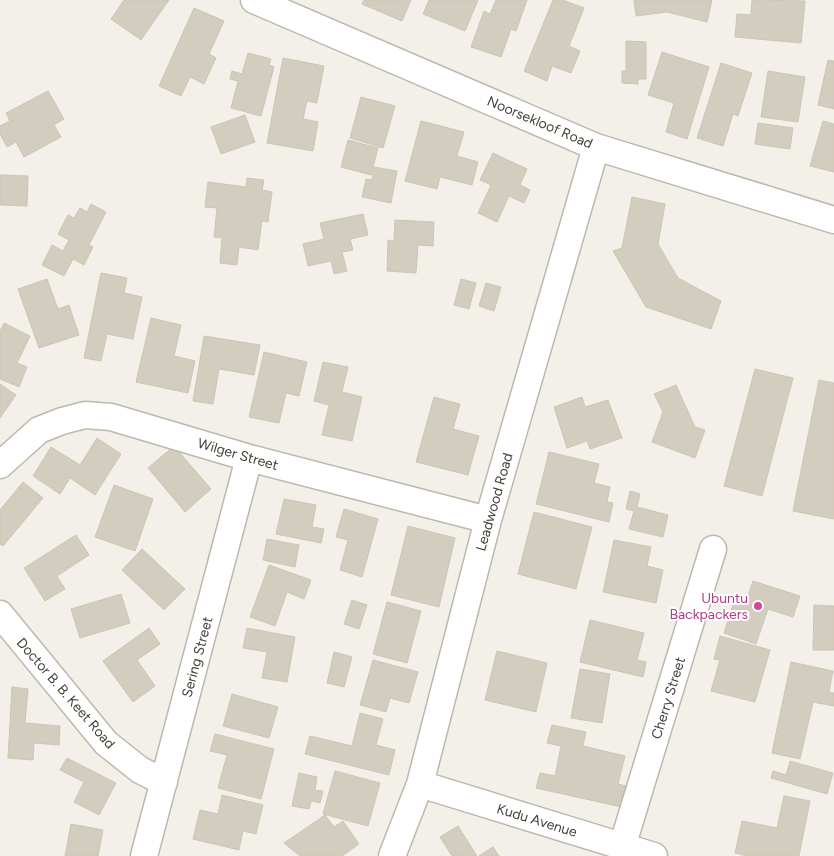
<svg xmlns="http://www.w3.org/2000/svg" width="834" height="856" font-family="Figtree,sans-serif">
	<rect width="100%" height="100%" fill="#f2f0e9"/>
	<path fill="#d3cdbf" stroke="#cdc5b3" d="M 124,0 L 169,0 L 141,40 L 111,19 Z
		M 364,0 L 411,0 L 402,21 L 362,4 Z
		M 429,0 L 478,0 L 465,31 L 423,14 Z
		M 496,0 L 527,0 L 516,31 L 511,29 L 501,57 L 471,47 L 484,11 L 490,14 Z
		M 553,0 L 563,0 L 584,8 L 569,46 L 580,51 L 571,73 L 552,66 L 547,81 L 524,71 Z
		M 634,0 L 712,0 L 707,22 L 667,12 L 636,16 Z
		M 752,0 L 805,1 L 801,43 L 735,37 L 737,14 L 751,15 Z
		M 194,8 L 224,21 L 209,54 L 216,58 L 204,84 L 190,77 L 181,96 L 159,86 Z
		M 626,41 L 646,42 L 646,79 L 638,79 L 638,84 L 622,83 L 622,71 L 626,71 Z
		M 662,52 L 709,67 L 687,139 L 666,132 L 674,103 L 648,95 Z
		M 248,53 L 271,59 L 269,65 L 274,67 L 261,116 L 231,108 L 238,81 L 230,79 L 232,71 L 242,74 Z
		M 283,58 L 324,66 L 317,103 L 307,101 L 303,119 L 318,122 L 313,151 L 267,143 Z
		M 828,60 L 834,61 L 834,109 L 818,105 Z
		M 721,63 L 752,73 L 738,116 L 733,114 L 723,146 L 697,138 Z
		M 768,71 L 805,77 L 798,122 L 761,117 Z
		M 48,91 L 64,119 L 54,125 L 61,137 L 24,157 L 16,142 L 7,147 L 0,134 L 0,126 L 10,121 L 6,113 Z
		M 361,97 L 395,106 L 383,148 L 350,138 Z
		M 245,115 L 255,142 L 221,154 L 211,127 Z
		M 421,121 L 464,132 L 457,156 L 478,162 L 472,185 L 440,177 L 437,189 L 405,181 Z
		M 823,121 L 834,124 L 834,172 L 810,166 Z
		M 758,123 L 793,128 L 790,149 L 755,144 Z
		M 348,140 L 378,148 L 371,175 L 341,167 Z
		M 493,153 L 527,169 L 520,185 L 530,190 L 524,203 L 509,196 L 497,222 L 478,213 L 491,185 L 480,180 Z
		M 374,167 L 397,171 L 391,203 L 362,197 L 366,179 L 372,180 Z
		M 0,175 L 28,176 L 27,206 L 0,205 Z
		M 247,178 L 264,180 L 262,190 L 272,192 L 268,222 L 262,221 L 258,250 L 239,247 L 237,265 L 220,263 L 222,238 L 214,237 L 217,208 L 205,207 L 208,182 L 246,187 Z
		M 632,197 L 665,204 L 658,244 L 678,278 L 721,301 L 711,329 L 646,307 L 613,251 L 622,248 Z
		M 91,204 L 106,212 L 89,245 L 93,247 L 84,265 L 73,259 L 64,276 L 42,265 L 52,245 L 63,251 L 69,240 L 58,234 L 68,215 L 74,218 L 80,208 L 87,212 Z
		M 363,214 L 368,235 L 350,239 L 353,250 L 342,252 L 347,271 L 334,274 L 331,261 L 308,266 L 303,244 L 324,239 L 320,223 Z
		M 395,220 L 434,222 L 433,246 L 418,245 L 416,273 L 387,271 L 388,240 L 394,241 Z
		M 101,273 L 127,278 L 124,293 L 142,297 L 133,339 L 107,334 L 101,361 L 84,358 Z
		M 47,279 L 58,309 L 69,305 L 79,335 L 39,348 L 18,289 Z
		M 461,279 L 476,283 L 469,309 L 454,305 Z
		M 486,283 L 501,287 L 494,311 L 479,306 Z
		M 151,318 L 181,325 L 174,356 L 195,361 L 188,393 L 136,382 Z
		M 4,323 L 30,336 L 17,363 L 27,367 L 19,387 L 0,379 L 0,331 Z
		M 204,336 L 260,345 L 254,375 L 219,369 L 213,404 L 193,401 Z
		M 264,352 L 307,362 L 299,396 L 286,393 L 279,423 L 249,417 Z
		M 323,362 L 348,367 L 342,392 L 362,397 L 352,441 L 322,435 L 329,405 L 314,401 Z
		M 755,369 L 793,378 L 762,496 L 724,486 Z
		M 819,380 L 834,383 L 834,519 L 793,511 Z
		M 0,384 L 16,395 L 0,418 Z
		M 676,385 L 695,427 L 705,430 L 695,458 L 652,442 L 663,412 L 654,394 Z
		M 434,397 L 460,404 L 453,429 L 479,436 L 468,475 L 416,462 Z
		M 582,397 L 585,407 L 608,400 L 622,438 L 590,449 L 587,441 L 567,448 L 554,407 Z
		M 97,438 L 121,454 L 95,495 L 70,478 L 60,494 L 33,476 L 51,447 L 80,465 Z
		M 174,446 L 211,489 L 185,512 L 148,468 Z
		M 549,452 L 599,464 L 594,483 L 610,487 L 607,502 L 613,503 L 609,522 L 536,504 Z
		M 23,482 L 43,498 L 3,546 L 0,544 L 0,510 Z
		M 114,485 L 153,499 L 135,551 L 95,537 Z
		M 630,491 L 640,494 L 637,507 L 668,515 L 663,537 L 629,529 L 634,511 L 626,509 Z
		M 284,499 L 316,505 L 312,527 L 324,529 L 321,543 L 276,534 Z
		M 344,509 L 378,519 L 362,577 L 340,570 L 348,540 L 336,537 Z
		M 534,512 L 592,527 L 576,589 L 518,574 Z
		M 408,526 L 455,538 L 439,607 L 391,595 Z
		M 76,535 L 89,555 L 57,576 L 65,589 L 45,601 L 24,568 Z
		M 267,539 L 299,545 L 295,567 L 263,560 Z
		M 614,540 L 651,547 L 647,566 L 663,570 L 656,603 L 603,592 Z
		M 142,549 L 185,589 L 164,610 L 122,570 Z
		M 269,565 L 311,580 L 304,599 L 287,592 L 275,626 L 250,617 Z
		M 753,581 L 800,596 L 793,617 L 768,609 L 756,644 L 724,633 L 736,595 L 747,599 Z
		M 121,594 L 130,623 L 80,638 L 71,609 Z
		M 352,600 L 367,605 L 359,629 L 344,624 Z
		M 387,602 L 421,611 L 407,663 L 373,654 Z
		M 814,605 L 834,606 L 834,650 L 813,650 Z
		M 590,620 L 644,633 L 637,660 L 646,662 L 643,677 L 580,662 Z
		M 149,628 L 160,644 L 137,660 L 155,686 L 133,702 L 103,661 Z
		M 247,628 L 295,637 L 287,682 L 262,678 L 267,652 L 243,648 Z
		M 720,636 L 770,650 L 755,702 L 711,691 L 720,660 L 714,659 Z
		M 497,651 L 547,663 L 536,712 L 485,700 Z
		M 334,652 L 352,657 L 344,687 L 327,683 Z
		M 373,660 L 418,672 L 409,703 L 390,698 L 386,712 L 360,705 Z
		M 791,662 L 833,671 L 829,692 L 834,693 L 834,706 L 813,702 L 800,759 L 772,753 Z
		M 580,669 L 610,674 L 602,723 L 571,718 Z
		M 12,687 L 28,689 L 25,723 L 60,726 L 59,745 L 34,743 L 33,760 L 8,758 Z
		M 232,694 L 278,707 L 269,738 L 223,726 Z
		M 360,713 L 383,719 L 376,745 L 395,750 L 389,775 L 305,754 L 310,736 L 352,746 Z
		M 552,725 L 586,732 L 583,746 L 625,756 L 618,784 L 630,787 L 626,808 L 536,788 L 540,773 L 555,776 L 561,746 L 547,743 Z
		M 215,734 L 274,749 L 261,799 L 218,788 L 227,755 L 210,751 Z
		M 67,758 L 116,783 L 99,815 L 74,802 L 84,782 L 60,770 Z
		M 790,761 L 833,773 L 827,794 L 771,778 L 773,771 L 786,775 Z
		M 335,771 L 380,783 L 368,826 L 323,814 Z
		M 299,773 L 317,777 L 315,790 L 323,791 L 320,803 L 311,801 L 309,809 L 292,806 Z
		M 222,795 L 263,805 L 256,834 L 243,831 L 239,850 L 193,839 L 200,810 L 218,814 Z
		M 784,796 L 810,801 L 799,856 L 747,856 L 735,853 L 742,821 L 777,828 Z
		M 325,815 L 334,827 L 343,821 L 359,844 L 342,856 L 300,856 L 284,843 Z
		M 71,824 L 103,830 L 98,856 L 65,856 Z
		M 458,826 L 477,856 L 452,856 L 440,837 Z
		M 493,847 L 499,856 L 479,856 Z"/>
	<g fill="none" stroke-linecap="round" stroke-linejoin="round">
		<g stroke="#bdb8ac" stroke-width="29">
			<path id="minor" d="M 254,0 L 596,147 L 834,220
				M 0,465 L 39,430 L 62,421 L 85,415 L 111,417 L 249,458 L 488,520
				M 0,614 L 106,743 L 140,770 L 164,782
				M 420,784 L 654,856
				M 622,847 L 713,549
				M 144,856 L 249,458
				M 392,856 L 420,784 L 488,520 L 596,147"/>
		</g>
		<use href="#minor" stroke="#fff" stroke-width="26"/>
	</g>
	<circle fill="#d1479c" stroke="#fff" stroke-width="2" cx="758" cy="606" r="5"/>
	<g text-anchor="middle" stroke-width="4" stroke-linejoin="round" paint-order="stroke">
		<g font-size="14" fill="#454138" stroke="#fff">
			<text transform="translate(540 122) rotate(23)" y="5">Noorsekloof Road</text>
			<text transform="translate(238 454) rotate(16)" y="5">Wilger Street</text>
			<text transform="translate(494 502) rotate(-74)" y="5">Leadwood Road</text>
			<text transform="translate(197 657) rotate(-75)" y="5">Sering Street</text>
			<text transform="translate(66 693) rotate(49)" y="5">Doctor B. B. Keet Road</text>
			<text transform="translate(668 698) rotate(-73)" y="5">Cherry Street</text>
			<text transform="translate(537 820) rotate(17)" y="5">Kudu Avenue</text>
		</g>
		<g font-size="14" fill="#b23c85" stroke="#fff" text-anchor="end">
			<text x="748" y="603">Ubuntu<tspan x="748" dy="16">Backpackers</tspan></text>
		</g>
	</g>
</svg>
